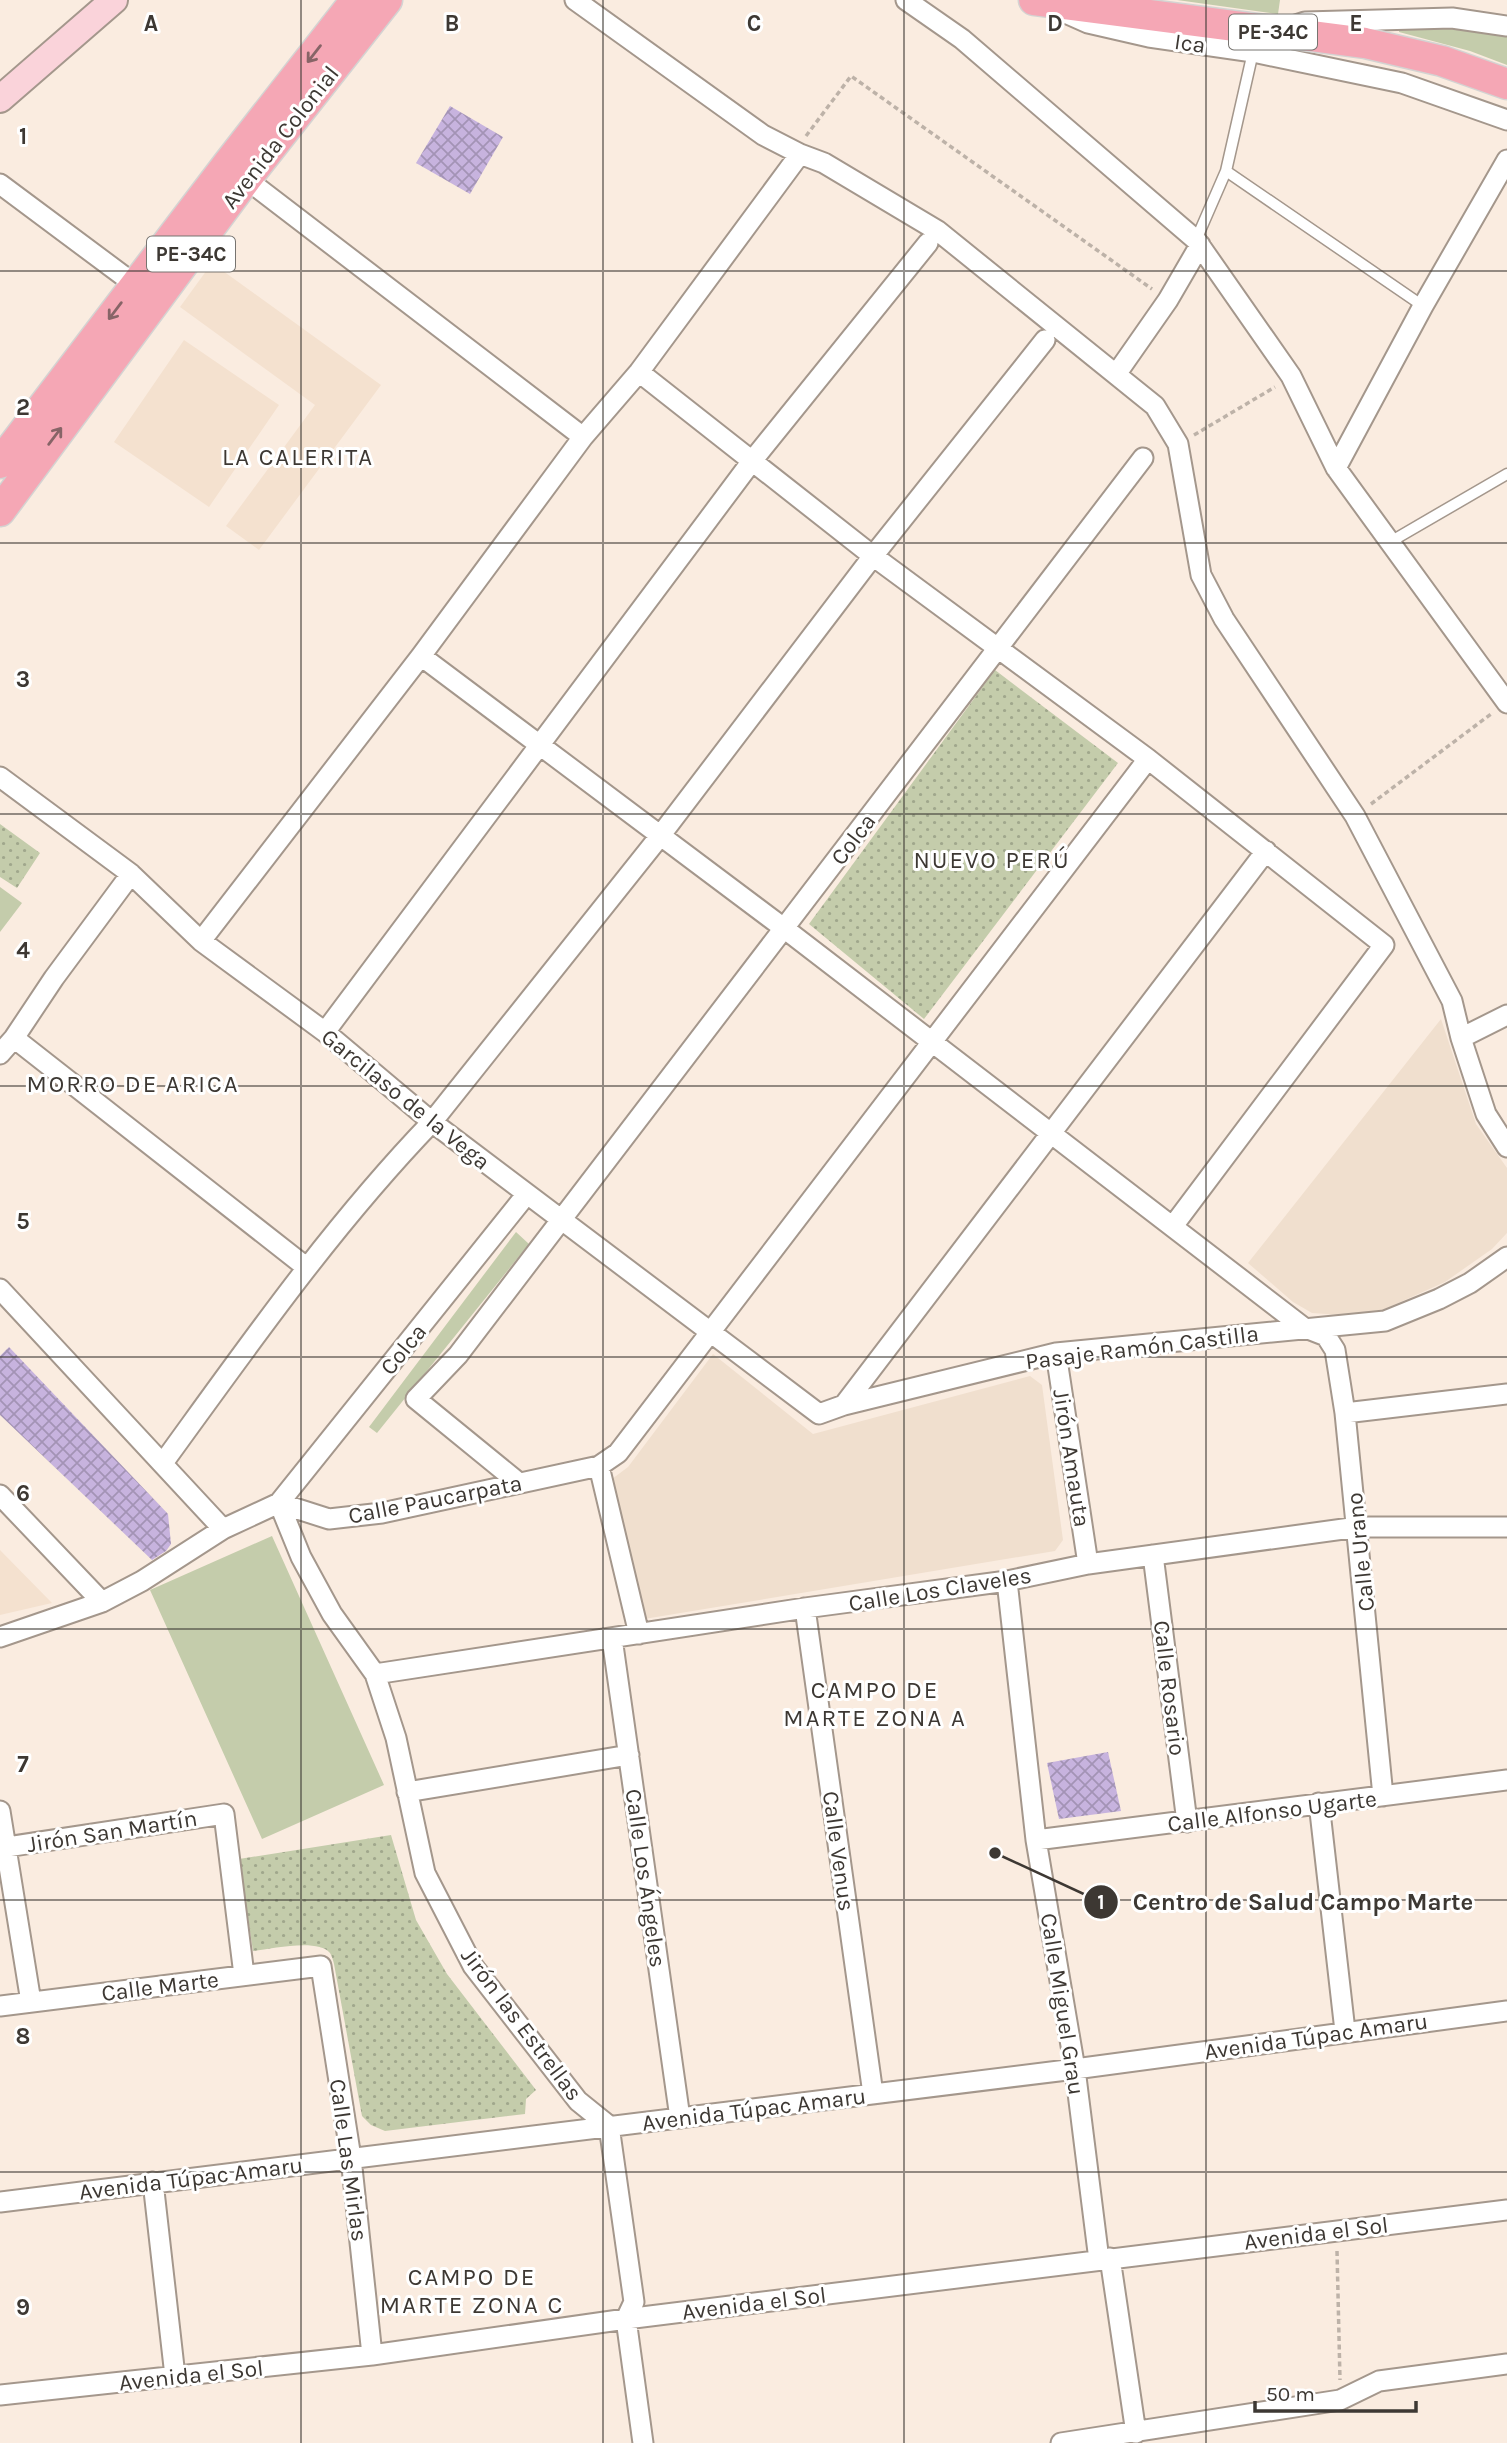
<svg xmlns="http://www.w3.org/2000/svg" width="1507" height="2443" font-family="Karla,sans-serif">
	<defs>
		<pattern id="park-dots" width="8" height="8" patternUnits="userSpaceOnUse" patternTransform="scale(1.75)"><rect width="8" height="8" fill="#c4ccab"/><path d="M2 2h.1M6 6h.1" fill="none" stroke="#a0a78c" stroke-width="1.8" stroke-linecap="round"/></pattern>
		<pattern id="building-cross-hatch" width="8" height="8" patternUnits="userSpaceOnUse" patternTransform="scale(1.75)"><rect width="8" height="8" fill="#c7b3de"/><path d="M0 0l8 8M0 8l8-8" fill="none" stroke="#a393b5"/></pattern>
	</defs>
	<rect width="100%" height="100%" fill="#faece0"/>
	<path fill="#f4e1cf" d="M 212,263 L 381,385 L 259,550 L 226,526 L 315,405 L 180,307 Z
		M 184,340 L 279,405 L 209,507 L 114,442 Z
		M 0,1550 L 52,1603 L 0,1615 Z"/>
	<path fill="#f0dfce" d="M 1441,1019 L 1476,1124 L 1507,1168 L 1507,1233 L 1492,1249 L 1445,1282 L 1376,1313 L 1353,1316 L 1312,1313 L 1293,1302 L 1248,1263 Z
		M 713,1354 L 813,1434 L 1030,1376 L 1042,1385 L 1063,1540 L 1055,1551 L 638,1620 L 608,1482 L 628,1467 Z"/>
	<path fill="#c4ccab" d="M 1177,0 L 1280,0 L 1278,14 Z
		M 1444,26 L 1507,33 L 1507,65 L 1470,51 L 1399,32 L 1399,27 Z
		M 0,887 L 22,903 L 0,932 Z
		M 516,1232 L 529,1244 L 377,1433 L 369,1427 Z
		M 272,1536 L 384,1785 L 262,1839 L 150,1590 Z"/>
	<path fill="url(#park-dots)" d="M 995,670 L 1118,763 L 924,1019 L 809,924 Z
		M 0,824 L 40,853 L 17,888 L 0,877 Z
		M 391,1835 L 416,1920 L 447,1974 L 536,2090 L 526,2099 L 525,2114 L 385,2131 L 371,2125 L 362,2116 L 334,1964 C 333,1960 332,1956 330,1953 C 318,1938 271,1949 253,1951 L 239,1859 Z"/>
	<path fill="url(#building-cross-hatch)" d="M 450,106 L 503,137 L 470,194 L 416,163 Z
		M 9,1347 L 168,1514 L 171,1544 L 166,1551 L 152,1560 L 0,1415 L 0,1356 Z
		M 1108,1752 L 1121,1811 L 1059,1819 L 1047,1763 Z"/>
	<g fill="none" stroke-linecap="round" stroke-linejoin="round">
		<g stroke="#a4978c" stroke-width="13">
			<path id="lane" d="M 1226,171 L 1423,306
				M 1196,240 L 1226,171 L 1253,52
				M 1390,542 L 1507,474"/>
		</g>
		<g stroke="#a4978c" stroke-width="23">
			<path id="street" d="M 575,0 L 763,135 L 800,154 L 824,163 L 938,231 L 1155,406 L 1178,444 L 1201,575 L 1224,619 L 1355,816 L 1452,1001 L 1461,1038 L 1486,1114 L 1507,1147
				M 906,0 L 962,39 L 1196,240 L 1291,376 L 1336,468 L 1507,703
				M 1061,11 L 1088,23 L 1149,37 L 1253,52 L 1402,83 L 1507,120
				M 1290,27 L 1305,22 L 1452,18 L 1507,26
				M 237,172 L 583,437
				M 0,184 L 145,292
				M 639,372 L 873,556 L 1148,759 L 1384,945 L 1173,1226
				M 1117,373 L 1168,300 L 1200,245
				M 1336,468 L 1423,306 L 1507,160
				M 421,656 L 785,929 L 1303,1327 L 1326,1336 L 1335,1350 L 1345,1413 L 1383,1796
				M 0,777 L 131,874 L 201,941 L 325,1032 L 432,1122 L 819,1414 L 844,1405 L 1056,1353 L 1385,1321 L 1439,1299 L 1470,1283 L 1507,1257
				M 201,941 L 421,656 L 583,437 L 639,372 L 800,154
				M 325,1032 L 752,461 L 928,243
				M 14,1038 L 306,1267
				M 1461,1038 L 1507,1015
				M 0,1054 L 14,1038 L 54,978 L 131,874
				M 526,1195 L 279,1503 L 301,1557 L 332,1614 L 375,1674 L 396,1738 L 425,1873 L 473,1966 L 578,2101 L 609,2126 L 634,2302 L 626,2319 L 643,2443
				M 0,1289 L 223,1529
				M 1056,1353 L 1088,1564
				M 844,1405 L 1266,851
				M 1345,1413 L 1507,1394
				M 163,1463 C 248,1346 331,1227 432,1122 L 660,836 L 873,556 L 1045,340
				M 599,1466 L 639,1634
				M 519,1483 L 416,1399 L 458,1355 L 1143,458
				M 0,1495 L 102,1602
				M 1153,1555 L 1187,1822
				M 1007,1581 L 1036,1840 L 1075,2069 L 1099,2260
				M 805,1608 L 873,2094
				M 0,1637 L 102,1602 L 142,1581 L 223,1529 L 279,1503 L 329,1519 L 382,1513 L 599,1466 L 618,1453 L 1148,759
				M 612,1638 L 680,2118
				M 375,1674 L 805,1608 L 1007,1581 L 1088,1564 L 1358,1527 L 1507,1527
				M 407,1792 L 629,1755
				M 1319,1803 L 1345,2031
				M 0,1811 L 31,2002
				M 1036,1840 L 1507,1780
				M 0,1848 L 224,1814 L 244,1975
				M 0,2006 L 321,1966 L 351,2158 L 372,2355
				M 153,2182 L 175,2376
				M 0,2202 L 1075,2069 L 1507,2011
				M 1110,2258 L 1136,2433
				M 0,2395 L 372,2355 L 626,2319 L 1507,2210
				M 1061,2443 L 1340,2400 L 1379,2381 L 1507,2364"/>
		</g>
		<g stroke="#a4978c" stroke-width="30">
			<path id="secondary" d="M 0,99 L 114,0"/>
		</g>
		<g stroke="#d4d3d2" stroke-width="33">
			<path id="primary" d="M 1034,0 L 1365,43 L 1442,61 L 1507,84
				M 0,463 L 227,165 L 356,0
				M 0,511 L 246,179 L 387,0"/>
		</g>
		<path stroke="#bdb2a8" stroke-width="3.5" stroke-dasharray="5 3.5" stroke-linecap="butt" d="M 806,136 L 851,76 L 1152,289
			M 1194,435 L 1275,387
			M 1371,804 L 1491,714
			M 1337,2251 L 1340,2380"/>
		<use href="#lane" stroke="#fff" stroke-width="10"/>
		<use href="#street" stroke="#fff" stroke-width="19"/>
		<use href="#secondary" stroke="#fad3da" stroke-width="26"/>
		<use href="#primary" stroke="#f5a7b5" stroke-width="30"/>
	</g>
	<defs><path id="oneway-shaft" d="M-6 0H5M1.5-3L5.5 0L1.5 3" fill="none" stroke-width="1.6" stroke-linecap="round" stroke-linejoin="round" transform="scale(1.75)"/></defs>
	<g stroke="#876467">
		<use href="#oneway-shaft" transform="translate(314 54) rotate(128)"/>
		<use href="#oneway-shaft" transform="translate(115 311) rotate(127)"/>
		<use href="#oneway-shaft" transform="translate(55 436) rotate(-53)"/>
	</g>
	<path fill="none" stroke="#3d3833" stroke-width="2" stroke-opacity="0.55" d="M 301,0 L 301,2443M 603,0 L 603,2443M 904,0 L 904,2443M 1206,0 L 1206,2443M 0,271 L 1507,271M 0,543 L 1507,543M 0,814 L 1507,814M 0,1086 L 1507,1086M 0,1357 L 1507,1357M 0,1629 L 1507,1629M 0,1900 L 1507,1900M 0,2172 L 1507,2172"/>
	<g text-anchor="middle" stroke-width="6" stroke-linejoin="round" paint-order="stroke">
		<g fill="#fff" stroke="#777470" stroke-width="2">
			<rect x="1229" y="14.5" width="88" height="35" rx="5"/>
			<rect x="147" y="236.5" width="88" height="35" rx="5"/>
		</g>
		<g font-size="21" font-weight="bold" fill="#3d3833">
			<text x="1273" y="39">PE-34C</text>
			<text x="191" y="261">PE-34C</text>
		</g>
		<g font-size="23" fill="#3d3833" stroke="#fff">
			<text transform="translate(1190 43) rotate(8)" y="8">Ica</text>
			<text transform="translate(280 137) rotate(-52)" y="8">Avenida Colonial</text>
			<text transform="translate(853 839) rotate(-53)" y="8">Colca</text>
			<text transform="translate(406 1099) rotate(39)" y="8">Garcilaso de la Vega</text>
			<text transform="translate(1142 1347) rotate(-7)" y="8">Pasaje Ramón Castilla</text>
			<text transform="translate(403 1349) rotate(-51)" y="8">Colca</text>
			<text transform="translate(1072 1458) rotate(81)" y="8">Jirón Amauta</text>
			<text transform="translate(435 1499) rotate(-11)" y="8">Calle Paucarpata</text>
			<text transform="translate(1360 1552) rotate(-96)" y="8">Calle Urano</text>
			<text transform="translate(940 1589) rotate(-9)" y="8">Calle Los Claveles</text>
			<text transform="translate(1170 1688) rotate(83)" y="8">Calle Rosario</text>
			<text transform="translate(1272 1811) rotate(-7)" y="8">Calle Alfonso Ugarte</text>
			<text transform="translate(112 1831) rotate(-9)" y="8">Jirón San Martín</text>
			<text transform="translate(839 1851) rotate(82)" y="8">Calle Venus</text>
			<text transform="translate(646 1878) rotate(82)" y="8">Calle Los Ángeles</text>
			<text transform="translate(160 1986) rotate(-7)" y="8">Calle Marte</text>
			<text transform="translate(1063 2004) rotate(81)" y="8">Calle Miguel Grau</text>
			<text transform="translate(522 2024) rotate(53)" y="8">Jirón las Estrellas</text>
			<text transform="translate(1316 2036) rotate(-8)" y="8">Avenida Túpac Amaru</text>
			<text transform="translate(754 2109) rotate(-7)" y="8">Avenida Túpac Amaru</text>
			<text transform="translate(349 2160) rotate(82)" y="8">Calle Las Mirlas</text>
			<text transform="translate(191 2178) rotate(-7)" y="8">Avenida Túpac Amaru</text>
			<text transform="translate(1316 2233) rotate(-7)" y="8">Avenida el Sol</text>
			<text transform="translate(754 2303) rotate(-7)" y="8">Avenida el Sol</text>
			<text transform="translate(191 2375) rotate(-6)" y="8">Avenida el Sol</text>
		</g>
		<g font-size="24" letter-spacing="2" fill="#3d3833" stroke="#fff">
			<text x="298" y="465">LA CALERITA</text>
			<text x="992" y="868">NUEVO PERÚ</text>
			<text x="133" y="1092">MORRO DE ARICA</text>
			<text x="875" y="1698">CAMPO DE<tspan x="875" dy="28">MARTE ZONA A</tspan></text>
			<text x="472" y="2285">CAMPO DE<tspan x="472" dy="28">MARTE ZONA C</tspan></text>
		</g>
	</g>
	<g font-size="23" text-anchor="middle" font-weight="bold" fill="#3d3833" stroke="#fff" stroke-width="6" stroke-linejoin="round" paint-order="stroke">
		<text x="151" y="31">A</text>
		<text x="452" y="31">B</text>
		<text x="754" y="31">C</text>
		<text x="1055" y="31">D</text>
		<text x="1356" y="31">E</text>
		<text x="23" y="144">1</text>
		<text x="23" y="415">2</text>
		<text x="23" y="687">3</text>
		<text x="23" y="958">4</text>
		<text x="23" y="1229">5</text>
		<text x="23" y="1501">6</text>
		<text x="23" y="1772">7</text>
		<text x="23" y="2044">8</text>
		<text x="23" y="2315">9</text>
	</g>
	<path fill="none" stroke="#3d3833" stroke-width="2.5" d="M995 1853L1101 1902"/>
	<g fill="#3d3833" stroke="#fff" stroke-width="2.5">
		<circle cx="995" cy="1853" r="7"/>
		<circle cx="1101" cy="1902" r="18"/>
	</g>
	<g font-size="21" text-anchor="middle" font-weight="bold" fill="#fff">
		<text x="1101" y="1909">1</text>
	</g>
	<g font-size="24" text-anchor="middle" font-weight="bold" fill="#3d3833" stroke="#fff" stroke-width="6" stroke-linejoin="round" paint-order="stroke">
		<text x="1303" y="1910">Centro de Salud Campo Marte</text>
	</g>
	<path d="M1255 2401v10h161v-10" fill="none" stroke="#3d3833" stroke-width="3.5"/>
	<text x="1266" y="2401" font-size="21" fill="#3d3833" stroke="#ffffff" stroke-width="5" paint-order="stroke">50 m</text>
</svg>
